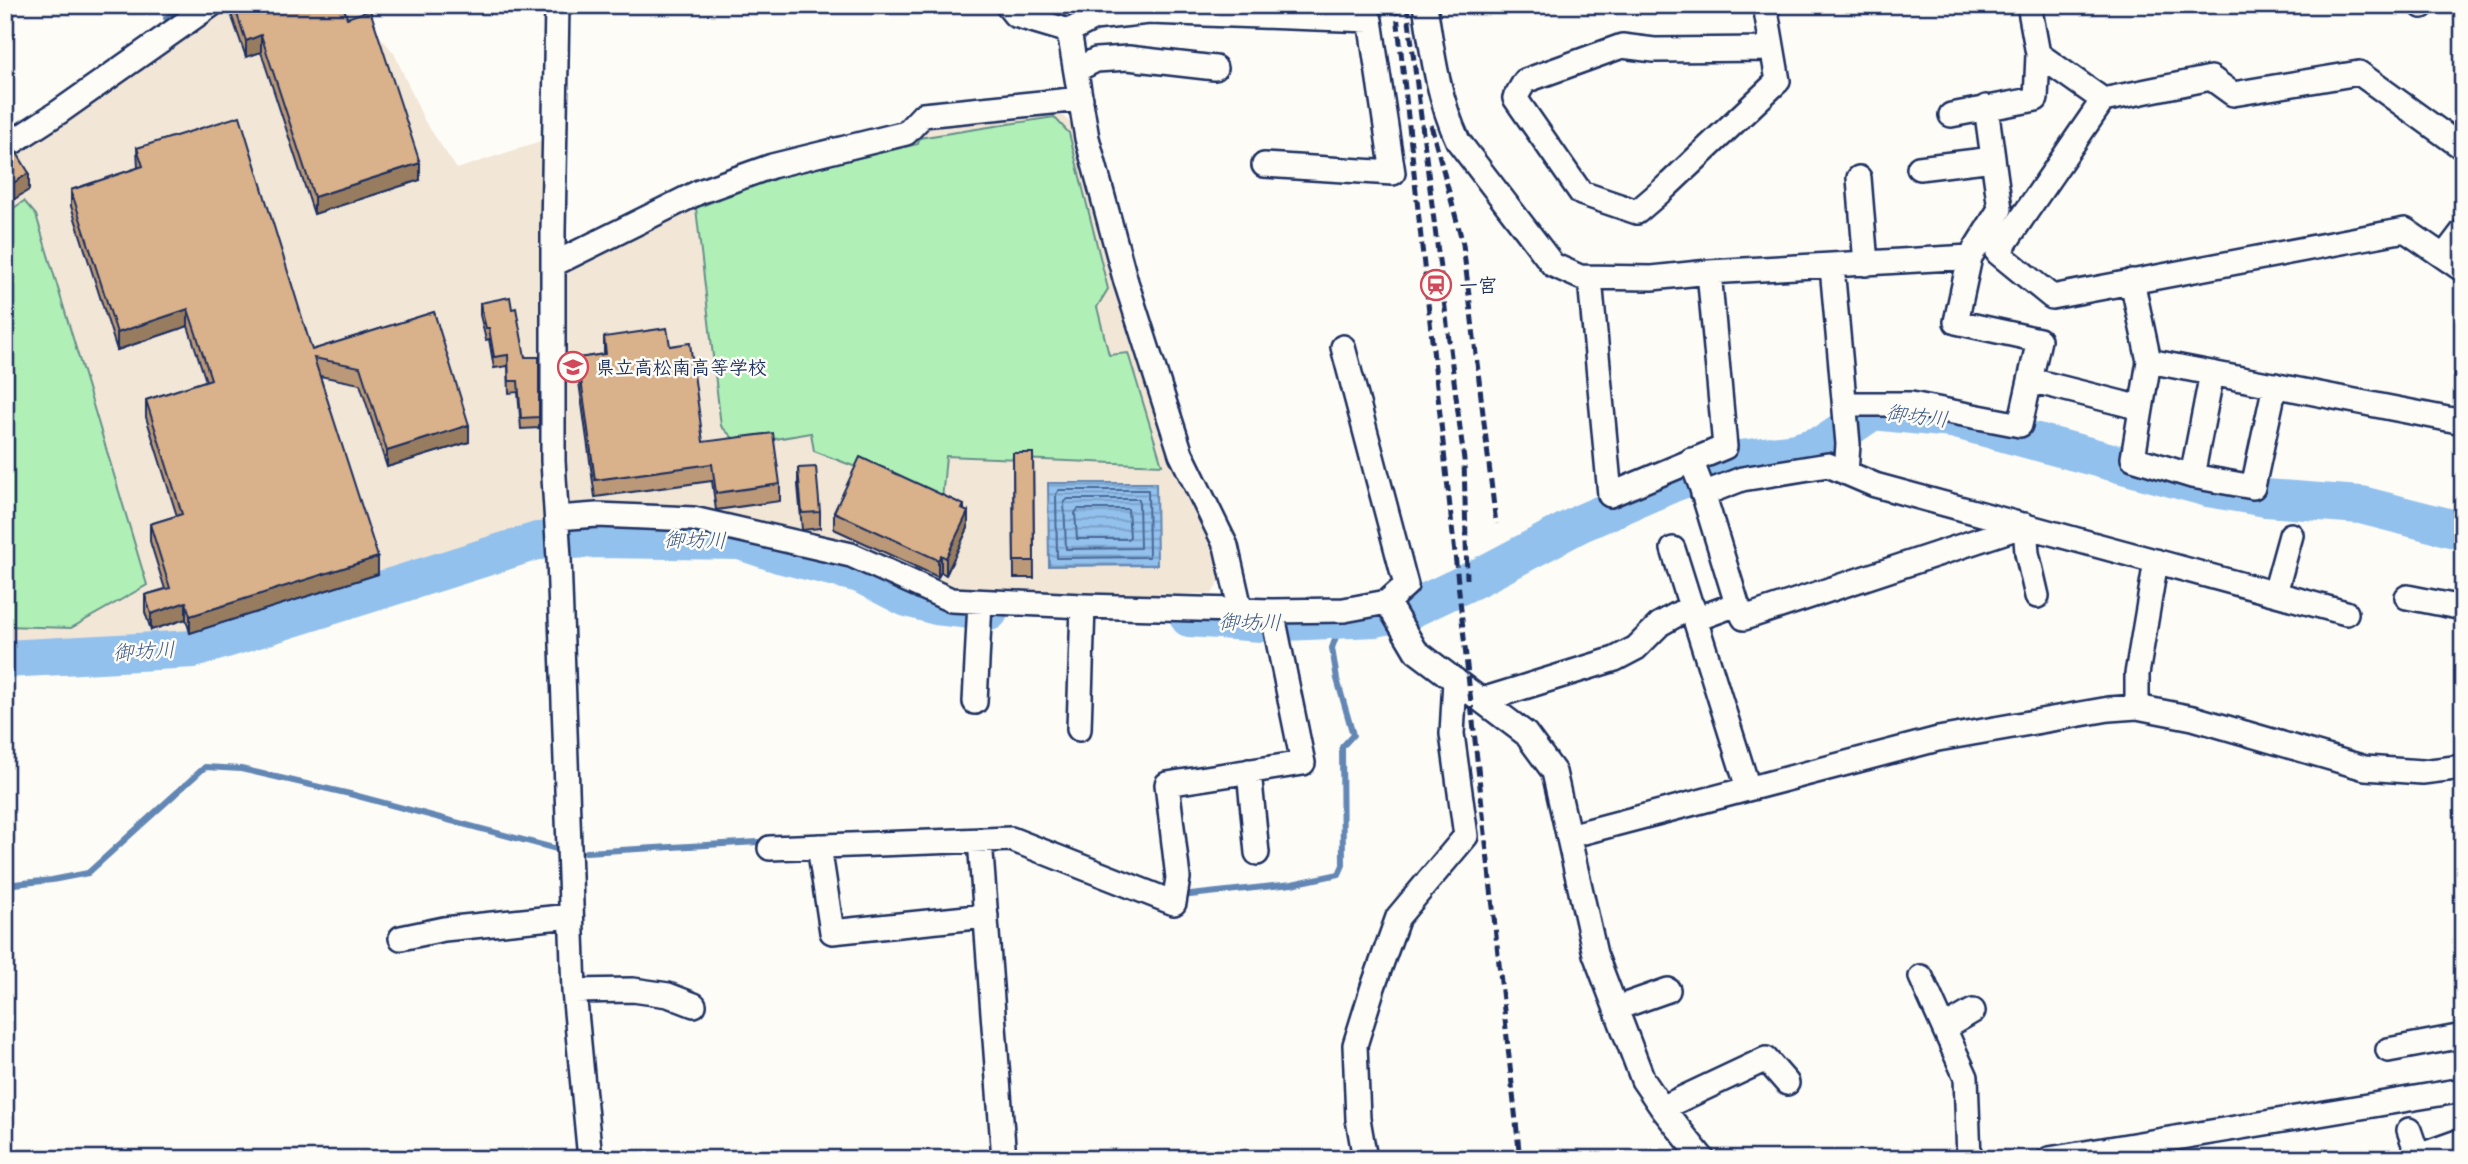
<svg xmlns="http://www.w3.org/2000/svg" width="2468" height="1164" font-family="'Playpen Sans','Klee One',sans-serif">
	<defs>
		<pattern id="water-rules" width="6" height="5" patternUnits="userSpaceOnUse" patternTransform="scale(1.75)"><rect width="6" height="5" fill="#93c1ed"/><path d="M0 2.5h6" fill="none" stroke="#779dc3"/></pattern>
	</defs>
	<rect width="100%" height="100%" fill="#fdfcf7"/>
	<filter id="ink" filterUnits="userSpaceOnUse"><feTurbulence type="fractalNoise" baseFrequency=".0143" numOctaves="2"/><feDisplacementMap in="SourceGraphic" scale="14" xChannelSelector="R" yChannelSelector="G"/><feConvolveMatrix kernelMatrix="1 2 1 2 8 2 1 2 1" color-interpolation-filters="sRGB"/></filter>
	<g filter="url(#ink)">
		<path fill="#f2e6d6" d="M 225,5 L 353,5 L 394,53 L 424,120 L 457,169 L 544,140 L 545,277 L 717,192 L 902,138 L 946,121 L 1057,110 L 1074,127 L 1162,443 L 1201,519 L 1223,573 L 1212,594 L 953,595 L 697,513 L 548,523 L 199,642 L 5,650 L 5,154 L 217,15 Z"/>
		<path fill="#b0f0b7" stroke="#66908a" stroke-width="2" d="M 1054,117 L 1069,133 L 1108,289 L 1097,307 L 1109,355 L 1128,353 L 1162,465 L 946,456 L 942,500 L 814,451 L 811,433 L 740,445 L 721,426 L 696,208 L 781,176 L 918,144 L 919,138 Z
			M 24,201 L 36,215 L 147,585 L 71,628 L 5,626 L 5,214 Z"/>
		<path fill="url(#water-rules)" stroke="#6387b4" stroke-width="2" d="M 1048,483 L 1156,483 L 1157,565 L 1049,566 Z"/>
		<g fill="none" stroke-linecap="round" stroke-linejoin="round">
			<path stroke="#4b6997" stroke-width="2" d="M 1059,490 L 1148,490 L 1149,557 L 1057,558 L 1056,494 Z
				M 1068,499 L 1139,499 L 1140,548 L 1066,549 L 1064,502 Z
				M 1078,509 L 1128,509 L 1130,537 L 1127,539 L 1077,539 L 1075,513 Z"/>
			<path stroke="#6387b4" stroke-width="6" d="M 166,18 L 189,5
				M 586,852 L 758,842
				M 5,885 L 52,880 L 88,873 L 205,767 L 241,769 L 350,794 L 557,849
				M 1181,896 L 1292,884 L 1339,874 L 1343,865 L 1342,747 L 1353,735 L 1337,679 L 1332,648 L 1342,620"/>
			<path stroke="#93c1ed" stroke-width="38" d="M 1189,618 L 1262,623 L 1376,618 L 1405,612 L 1481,576 L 1581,523 L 1671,484 L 1740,459 L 1796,452 L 1826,443 L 1873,411 L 1952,419 L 2208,488 L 2266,498 L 2361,505 L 2463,531
				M 5,659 L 194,649 L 537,541 L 598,539 L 740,541 L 779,554 L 860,574 L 907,598 L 936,606 L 989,612"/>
			<g stroke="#1b2f5e" stroke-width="28">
				<path id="street" d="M 557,5 L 553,231 L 553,461 L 559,558 L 574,991 L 590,1159
					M 1007,5 L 1015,15 L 1069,31 L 1087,138 L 1126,282 L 1181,454 L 1226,546 L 1240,608
					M 1425,5 C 1432,51 1438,98 1458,141 L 1553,265 L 1580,277 L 1652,278 L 1709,272 L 1970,257
					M 1765,5 L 1778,81 L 1666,187 L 1637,212 L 1581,193 L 1515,98 L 1525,81 L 1622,46 L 1654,50 L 1772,49
					M 2029,5 L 2038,54 L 2103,100
					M 2422,5 L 2422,6
					M 1069,31 L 1094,18 L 1149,12 L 1370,20 L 1393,173 L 1264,165
					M 1076,70 L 1096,60 L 1128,58 L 1215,68
					M 1951,115 L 2036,99 L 2038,54
					M 5,147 L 59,112 L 211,5
					M 2463,148 L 2359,73 L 2233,94 L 2211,78 L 2103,100 L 1998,253 L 2052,297 L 2405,230 L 2463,270
					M 1919,168 L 1993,159
					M 1859,178 L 1866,264
					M 2444,256 L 2463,231
					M 554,264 L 699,192 L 772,166 L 906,133 L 923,115 L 1081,99
					M 1832,267 L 1848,444 L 1846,473
					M 1590,279 L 1610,495 L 1725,447 L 1709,272
					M 2132,281 L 2149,361 L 2133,458 L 2192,476 L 2253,487 L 2275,385
					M 2149,361 L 2463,422
					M 2030,380 L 2141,408
					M 1845,404 L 1911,404 L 2020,425 L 2039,340 L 1956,322 L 1970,257 L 2000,209 L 1986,107
					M 1691,460 L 1701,486 L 1737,604 L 1744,618 L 2025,525 L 2027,553 L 2037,596
					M 2192,476 L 2212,373
					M 1703,494 L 1742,479 L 1828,465 L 1875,485 L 2346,613
					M 557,518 L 597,515 L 693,519 L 851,555 L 951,600 L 1083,606 L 1272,611 L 1344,610 L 1387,602 L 1406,585 L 1343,347
					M 1673,549 L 1748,788
					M 2275,593 L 2291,535
					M 2407,597 L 2463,608
					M 1387,602 L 1416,651 L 1526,734 L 1554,772 L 1595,954 L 1643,1080 L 1662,1108 L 1703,1159
					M 1696,619 L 1737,604
					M 1482,700 L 1615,659 L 1636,648 L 1660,624 L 1692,606
					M 975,702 L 980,602
					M 2137,707 L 2137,674 L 2156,561
					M 1079,729 L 1083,606
					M 1249,771 L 1257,853
					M 1569,836 L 1938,739 L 2109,709 L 2137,707 L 2193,718 L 2365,768 L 2422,772 L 2463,767
					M 980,840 L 1004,1159
					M 819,846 L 832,932 L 986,916
					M 770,848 L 1011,839 L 1174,903 L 1178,878 L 1167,784 L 1303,763 L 1272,611
					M 401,938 L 444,929 L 571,916
					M 1921,977 L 1966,1077 L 1969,1159
					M 574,991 L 633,990 L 668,995 L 694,1005
					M 1617,1008 L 1668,990
					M 1944,1028 L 1973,1011
					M 2388,1050 L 2463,1036
					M 1662,1108 L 1766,1059 L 1787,1083
					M 2409,1130 L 2418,1156
					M 1365,1159 L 1358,1119 L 1355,1045 L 1373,987 L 1398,917 L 1466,836 L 1452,734 L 1455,680
					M 2049,1159 L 2463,1090
					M 2410,1159 L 2463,1140"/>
			</g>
			<use href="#street" stroke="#fdfcf7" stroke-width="23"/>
			<path stroke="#1b2f5e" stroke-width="5" stroke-dasharray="10 5" stroke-linecap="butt" d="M 1396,5 L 1520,1159
				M 1407,5 L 1464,460 L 1467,579
				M 1431,125 L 1463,244 L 1496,524"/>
		</g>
		<path fill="#bb9877" stroke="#1b2f5e" stroke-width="2" d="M 230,5 L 343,5 L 347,18 L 420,180 L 314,214 L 261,52 L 246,57 L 230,11 Z
			M 137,148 L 312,350 L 434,312 L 469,442 L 387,467 L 360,384 L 320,376 L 378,574 L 190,633 L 186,619 L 151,630 L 145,612 L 145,595 L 165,589 L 150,541 L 150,524 L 177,516 L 146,417 L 146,400 L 206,381 L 188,326 L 117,350 L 71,206 L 71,190 L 138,168 Z
			M 480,303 L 512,309 L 525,357 L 539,357 L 539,428 L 521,429 L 518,392 L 509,393 L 508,366 L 494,368 L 489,339 L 486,340 L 480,315 Z
			M 604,337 L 670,346 L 703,442 L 780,484 L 780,501 L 716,510 L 712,481 L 595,497 L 578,375 L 578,358 L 604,354 Z
			M 1013,453 L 1033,453 L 1034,578 L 1014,578 Z
			M 798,468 L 820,512 L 820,528 L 802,530 L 798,485 Z
			M 964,510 L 968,528 L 946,575 L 941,572 L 938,577 L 834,529 L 834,512 Z"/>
		<path fill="#987c61" stroke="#1b2f5e" stroke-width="2" d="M 261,35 L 261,52 L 246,57 L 246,41 Z
			M 420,163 L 420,180 L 314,214 L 314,197 Z
			M 29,173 L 29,190 L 5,205 L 5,188 Z
			M 188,309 L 188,326 L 117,350 L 117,333 Z
			M 469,425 L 469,442 L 387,467 L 387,451 Z
			M 964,505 L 964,519 L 968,512 L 968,528 L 946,575 L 946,558 Z
			M 941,555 L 941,572 L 938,577 L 938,560 Z
			M 378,557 L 378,574 L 190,633 L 190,616 Z
			M 186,602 L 186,619 L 151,630 L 151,614 Z"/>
		<path fill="#d9b18a" stroke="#1b2f5e" stroke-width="2" d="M 234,5 L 343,5 L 347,18 L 370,10 L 420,163 L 314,197 L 261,35 L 246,41 Z
			M 240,116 L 312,350 L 434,312 L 469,425 L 387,451 L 360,367 L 314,358 L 378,557 L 190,616 L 186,602 L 151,614 L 145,595 L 170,588 L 150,524 L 182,514 L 146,400 L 211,379 L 188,309 L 117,333 L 71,190 L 143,166 L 137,148 Z
			M 5,143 L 11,143 L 29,173 L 5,188 Z
			M 510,297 L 512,309 L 516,308 L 525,357 L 539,357 L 539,417 L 521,418 L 518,381 L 509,381 L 508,355 L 494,357 L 489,328 L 486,328 L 480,303 Z
			M 667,328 L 670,346 L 690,343 L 703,442 L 773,433 L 780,484 L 716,493 L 712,464 L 595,480 L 578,358 L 606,354 L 604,337 Z
			M 1013,453 L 1033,453 L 1034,561 L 1014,561 Z
			M 860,457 L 964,505 L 962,509 L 968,512 L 946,558 L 941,555 L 938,560 L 834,512 Z
			M 816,467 L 820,512 L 802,513 L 798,468 Z"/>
	</g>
	<defs>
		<g id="station-ring" transform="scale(1.575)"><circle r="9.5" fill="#fdfcf7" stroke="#d1495b" stroke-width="1.5"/><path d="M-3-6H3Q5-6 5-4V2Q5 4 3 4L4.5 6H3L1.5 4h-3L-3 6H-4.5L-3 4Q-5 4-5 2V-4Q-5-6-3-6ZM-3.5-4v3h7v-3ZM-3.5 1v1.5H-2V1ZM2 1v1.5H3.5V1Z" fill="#d1495b"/></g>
		<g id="school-ring" transform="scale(1.575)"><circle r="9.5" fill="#fdfcf7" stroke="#d1495b" stroke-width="1.5"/><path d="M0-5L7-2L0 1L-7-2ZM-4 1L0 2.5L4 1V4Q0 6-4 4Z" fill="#d1495b"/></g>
	</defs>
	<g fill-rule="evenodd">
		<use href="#station-ring" x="1436" y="285"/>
		<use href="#school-ring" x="573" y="367"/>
	</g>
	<g text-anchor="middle" stroke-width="5" stroke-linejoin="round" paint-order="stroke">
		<g font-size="19" font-weight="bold" fill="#1b2f5e" stroke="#fdfcf7" text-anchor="start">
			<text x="1459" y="292">一宮</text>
			<text x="596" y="374">県立高松南高等学校</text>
		</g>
		<g font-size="21" font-style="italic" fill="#3f5b89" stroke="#fdfcf7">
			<text transform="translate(1917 416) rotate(7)" y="7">御坊川</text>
			<text transform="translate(695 540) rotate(1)" y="7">御坊川</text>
			<text transform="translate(1250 622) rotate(1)" y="7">御坊川</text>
			<text transform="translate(144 651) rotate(-3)" y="7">御坊川</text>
		</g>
	</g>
	<rect width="2468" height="1164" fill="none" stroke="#fdfcf7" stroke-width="28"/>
	<rect x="14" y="14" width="2440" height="1136" fill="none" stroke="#1b2f5e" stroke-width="2.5" filter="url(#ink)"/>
</svg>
